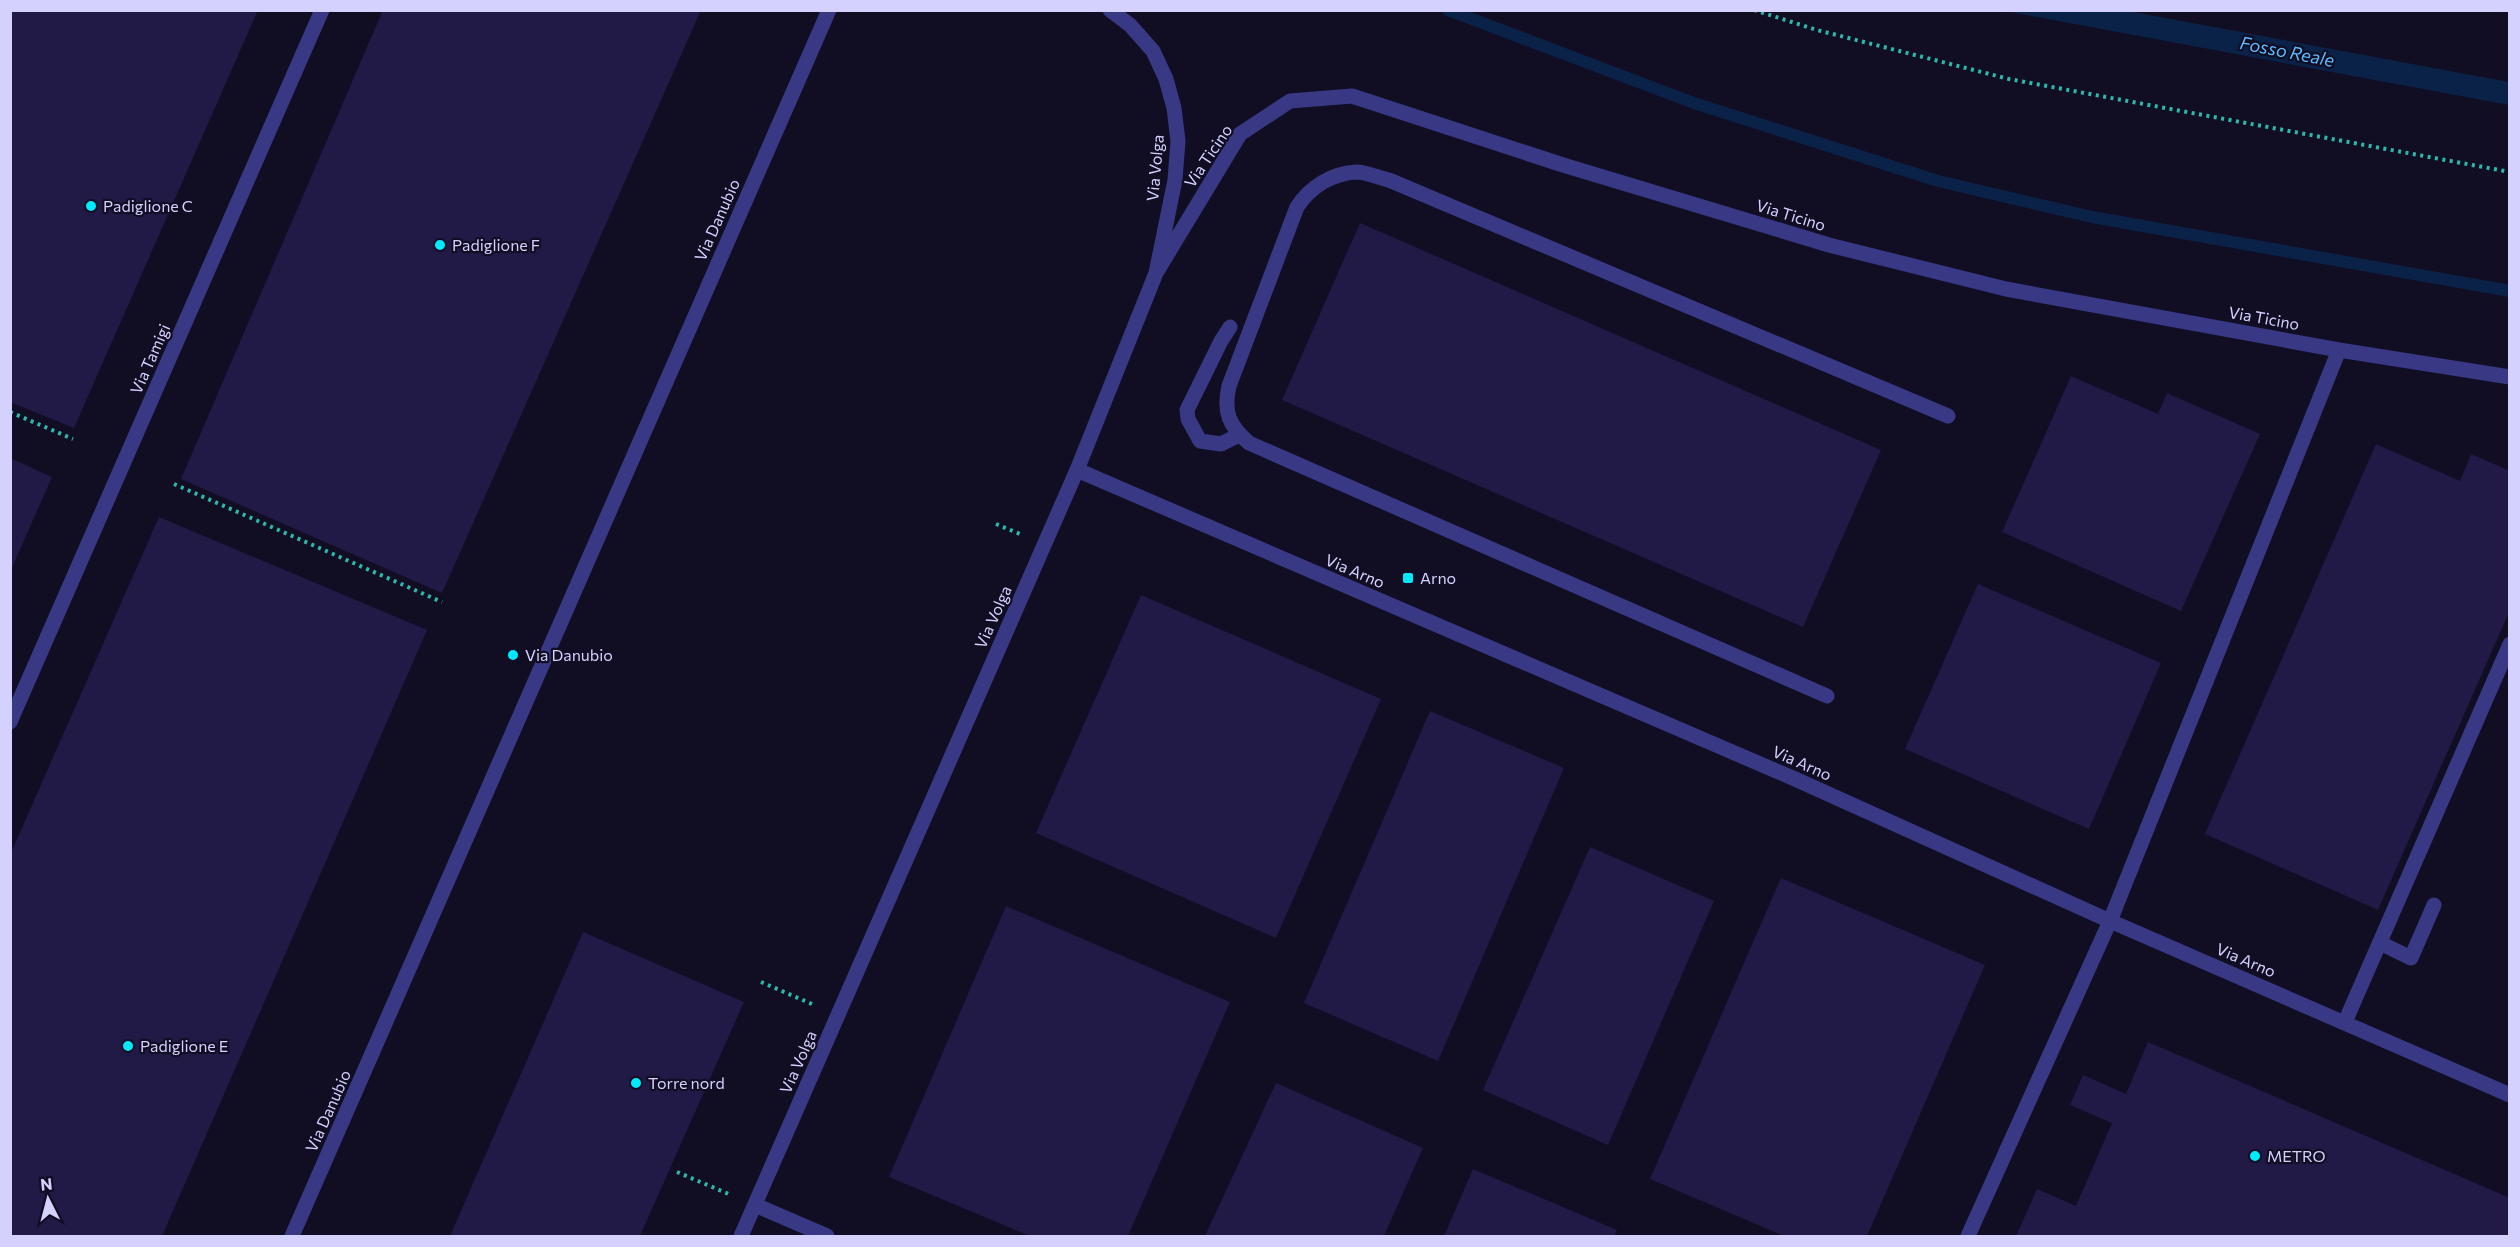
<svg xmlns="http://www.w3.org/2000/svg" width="2520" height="1247" font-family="Commissioner,sans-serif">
	<rect width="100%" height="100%" fill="#110e24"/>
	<path fill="#0a2247" d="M 2005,11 L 2128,11 L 2509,82 L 2509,105 Z"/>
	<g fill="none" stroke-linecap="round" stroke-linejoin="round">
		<path stroke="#0a2247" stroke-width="12" d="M 1448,10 L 1694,103 L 1938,181 L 2092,217 L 2510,291"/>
	</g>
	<path fill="#211946" d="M 10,10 L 258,10 L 74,428 L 10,402 Z
		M 383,10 L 701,10 L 442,593 L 181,479 Z
		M 1360,223 L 1881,450 L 1803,627 L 1282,400 Z
		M 2071,376 L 2158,414 L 2167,393 L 2260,434 L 2181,611 L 2002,532 Z
		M 2376,444 L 2460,481 L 2471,454 L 2510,471 L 2510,610 L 2378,910 L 2205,834 Z
		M 10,458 L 52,477 L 10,572 Z
		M 159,517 L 427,630 L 162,1236 L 10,1236 L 10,855 Z
		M 1978,584 L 2161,663 L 2089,829 L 1905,749 Z
		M 1141,595 L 1381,699 L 1276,938 L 1036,833 Z
		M 1430,711 L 1564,768 L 1438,1061 L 1304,1003 Z
		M 1590,847 L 1714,901 L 1608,1145 L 1483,1090 Z
		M 1781,878 L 1985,965 L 1867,1236 L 1784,1236 L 1650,1179 Z
		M 1006,906 L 1230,1002 L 1128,1236 L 1030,1236 L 889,1177 Z
		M 583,932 L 744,1002 L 640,1236 L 450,1236 Z
		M 2148,1042 L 2510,1198 L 2510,1236 L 2016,1236 L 2037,1189 L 2076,1206 L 2112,1123 L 2070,1105 L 2083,1075 L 2126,1094 Z
		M 1276,1083 L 1423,1148 L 1384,1236 L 1205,1236 Z
		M 1473,1169 L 1617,1230 L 1614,1236 L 1444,1236 Z"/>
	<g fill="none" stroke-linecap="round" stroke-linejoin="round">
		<path stroke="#2cb9ac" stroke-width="4" stroke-dasharray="3 4.5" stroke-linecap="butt" d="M 1754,10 L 1817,30 L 2009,79 L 2510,172
			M 10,412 L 73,439
			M 174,484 L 442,602
			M 996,524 L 1020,534
			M 761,982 L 812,1004
			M 677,1172 L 731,1195"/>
		<path stroke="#383885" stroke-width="15" d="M 1156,273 L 1240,134 L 1290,101 L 1352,96 L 1563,165 L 1829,245 L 2006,289 L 2339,350 L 2510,377
			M 1230,327 L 1221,341 L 1187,410 L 1188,419 L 1200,441 L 1221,444 L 1239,435
			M 1077,470 L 1795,779 L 2110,921 L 2510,1095
			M 1827,696 L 1249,443 C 1229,426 1223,412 1229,386 L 1297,207 C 1310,187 1332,173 1357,172 C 1366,172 1379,178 1389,180 L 1948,416
			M 10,722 L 322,10
			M 2380,943 L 2411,958 L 2434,905
			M 2345,1022 L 2510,644
			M 755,1205 L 827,1236
			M 292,1236 L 829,10
			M 741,1236 L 1077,470 L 1156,273 L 1175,180 L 1178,141 L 1174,108 L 1166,79 L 1153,51 L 1130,25 L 1110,10
			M 1968,1236 L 2110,921 L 2339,350"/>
	</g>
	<g fill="#00eafc" stroke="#110e24" stroke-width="2">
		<circle cx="91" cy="206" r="6"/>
		<circle cx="440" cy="245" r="6"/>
		<rect x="1402" y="572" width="12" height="12" rx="3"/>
		<circle cx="513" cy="655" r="6"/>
		<circle cx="128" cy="1046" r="6"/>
		<circle cx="636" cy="1083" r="6"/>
		<circle cx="2255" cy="1156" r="6"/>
	</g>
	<g text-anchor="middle" stroke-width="4.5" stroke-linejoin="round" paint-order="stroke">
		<g font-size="16" fill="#d5d1ff" stroke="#110e24">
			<text transform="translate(1208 156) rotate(-56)" y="6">Via Ticino</text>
			<text transform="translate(1155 168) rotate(-85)" y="6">Via Volga</text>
			<text transform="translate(1791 215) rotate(17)" y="6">Via Ticino</text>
			<text transform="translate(717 220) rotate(-66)" y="6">Via Danubio</text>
			<text transform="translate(2264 318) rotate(10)" y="6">Via Ticino</text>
			<text transform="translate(150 359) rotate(-66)" y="6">Via Tamigi</text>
			<text transform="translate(1355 571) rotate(23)" y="6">Via Arno</text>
			<text transform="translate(993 617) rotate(-66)" y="6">Via Volga</text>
			<text transform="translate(1802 763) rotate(24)" y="6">Via Arno</text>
			<text transform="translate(2246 960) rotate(23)" y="6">Via Arno</text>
			<text transform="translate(798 1062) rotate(-66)" y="6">Via Volga</text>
			<text transform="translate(328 1111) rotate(-66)" y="6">Via Danubio</text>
		</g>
		<g font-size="16" fill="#d5d1ff" stroke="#110e24" text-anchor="start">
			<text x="103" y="212">Padiglione C</text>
			<text x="452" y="251">Padiglione F</text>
			<text x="1420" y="584">Arno</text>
			<text x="525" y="661">Via Danubio</text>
			<text x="140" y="1052">Padiglione E</text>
			<text x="648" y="1089">Torre nord</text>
			<text x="2267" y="1162">METRO</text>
		</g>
		<g font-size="18" font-style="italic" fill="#5fbaff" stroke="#110e24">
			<text transform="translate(2287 52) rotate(11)" y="6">Fosso Reale</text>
		</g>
	</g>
	<rect width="2520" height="1247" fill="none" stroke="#d5d1ff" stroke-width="24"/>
	<g transform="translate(48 1199) rotate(354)" stroke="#110e24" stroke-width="4.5" paint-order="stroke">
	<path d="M0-4.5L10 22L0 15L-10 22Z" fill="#d5d1ff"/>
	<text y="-9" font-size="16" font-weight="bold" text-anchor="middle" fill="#d5d1ff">N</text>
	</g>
</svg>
